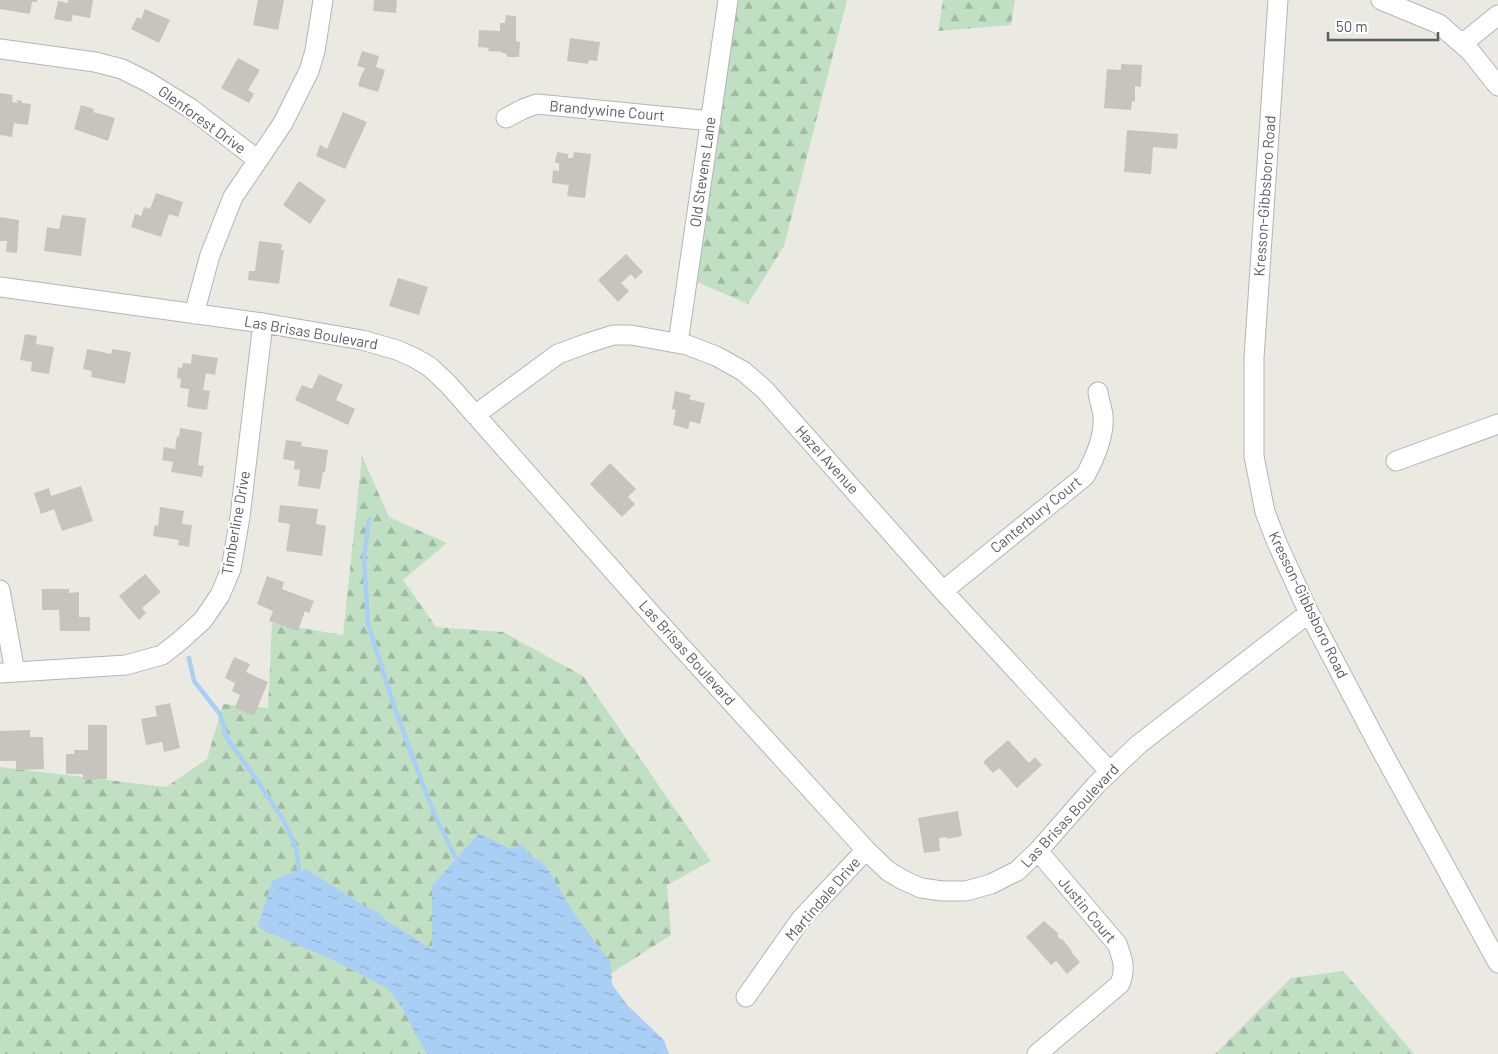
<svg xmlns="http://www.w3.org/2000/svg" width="1498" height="1054" font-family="Barlow,sans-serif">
	<defs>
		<pattern id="forest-firs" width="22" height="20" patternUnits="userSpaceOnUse" patternTransform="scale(1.25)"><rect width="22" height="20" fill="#c1e0c3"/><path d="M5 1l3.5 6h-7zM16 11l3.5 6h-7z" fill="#a0b9a2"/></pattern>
		<pattern id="water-ripples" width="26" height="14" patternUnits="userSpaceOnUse" patternTransform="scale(1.25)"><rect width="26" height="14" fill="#a9cff5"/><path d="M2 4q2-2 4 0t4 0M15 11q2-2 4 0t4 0" fill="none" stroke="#8dabca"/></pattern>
	</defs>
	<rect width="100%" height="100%" fill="#ebeae2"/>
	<path fill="url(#forest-firs)" d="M 730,0 L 847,0 L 784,246 L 748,304 L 692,280 Z
		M 943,0 L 1015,0 L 1011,25 L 938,31 Z
		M 362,456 L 389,517 L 447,543 L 403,580 L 436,627 L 503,632 L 583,676 L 711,861 L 667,885 L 671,935 L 607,976 L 432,886 L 433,950 L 307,869 L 398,994 L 439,1054 L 0,1054 L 0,767 L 166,787 L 207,759 L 223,704 L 268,708 L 272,623 L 343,635 Z
		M 1343,971 L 1414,1054 L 1215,1054 L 1291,978 Z"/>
	<path fill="url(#water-ripples)" d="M 479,833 L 511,849 L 521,844 L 532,857 L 540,861 L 548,869 L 575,915 L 611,963 L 612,984 L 627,1005 L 664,1040 L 669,1054 L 427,1054 L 399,1003 L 388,989 L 331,959 L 263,930 L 258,926 L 272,881 L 288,874 L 307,869 L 363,905 L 380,913 L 386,920 L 432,949 L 432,886 Z"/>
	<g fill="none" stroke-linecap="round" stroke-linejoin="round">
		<path stroke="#a9cff5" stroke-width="4.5" d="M 369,519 L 364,558 L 368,624 L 393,703 L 411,753 L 433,811 L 458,863
			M 189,658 L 194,681 L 220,714 L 227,738 L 261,786 L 285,823 L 296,848 L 300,876"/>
	</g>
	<path fill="#c7c4bf" d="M 0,0 L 37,0 L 37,2 L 32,2 L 30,14 L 0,9 Z
		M 68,0 L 93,0 L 90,18 L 73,15 L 71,22 L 54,19 L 58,1 L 68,3 Z
		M 258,0 L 284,0 L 278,30 L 253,25 Z
		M 374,0 L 397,0 L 396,13 L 373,11 Z
		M 145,9 L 170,20 L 159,43 L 131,29 L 137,17 L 141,19 Z
		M 506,15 L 516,16 L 516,41 L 520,42 L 519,57 L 507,57 L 507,54 L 502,53 L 502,52 L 488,51 L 489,48 L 478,47 L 479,30 L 500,31 L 500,23 L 505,23 Z
		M 570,38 L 600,42 L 597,61 L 589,60 L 588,64 L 567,61 Z
		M 362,51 L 379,56 L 376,67 L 385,70 L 378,92 L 358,86 L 362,73 L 363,73 L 365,68 L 357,66 Z
		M 238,58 L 260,70 L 248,90 L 254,94 L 249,103 L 221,88 Z
		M 1121,64 L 1142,65 L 1141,87 L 1135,86 L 1135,102 L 1132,101 L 1131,110 L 1104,108 L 1107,69 L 1121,70 Z
		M 0,93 L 13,95 L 12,102 L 17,103 L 17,100 L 22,101 L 22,103 L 31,104 L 28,125 L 14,123 L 12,137 L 0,135 Z
		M 81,105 L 94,109 L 93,112 L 115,118 L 108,141 L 74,129 Z
		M 343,112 L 367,122 L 345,169 L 316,156 L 320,145 L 327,149 Z
		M 1127,130 L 1178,134 L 1177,149 L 1153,147 L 1151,174 L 1124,172 Z
		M 557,152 L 568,154 L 568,158 L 573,158 L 574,152 L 591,154 L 585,198 L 567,196 L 569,185 L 552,183 L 553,170 L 559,171 L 559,163 L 555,163 Z
		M 299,181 L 326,200 L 310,224 L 283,205 Z
		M 156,193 L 183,202 L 178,217 L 169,214 L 161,237 L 131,227 L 135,214 L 141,216 L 144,207 L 150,209 Z
		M 62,215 L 86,218 L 81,256 L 44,251 L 47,227 L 59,229 Z
		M 0,217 L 19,220 L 17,253 L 6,252 L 7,241 L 0,241 Z
		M 259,241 L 282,244 L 281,250 L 284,250 L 279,284 L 248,280 L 249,271 L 255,271 Z
		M 626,254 L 643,272 L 635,279 L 631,274 L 621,283 L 629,291 L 618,302 L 598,280 Z
		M 398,278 L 428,287 L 419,315 L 389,306 Z
		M 25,334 L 37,336 L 36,344 L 54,347 L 49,374 L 31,371 L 32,362 L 20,360 Z
		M 87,349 L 111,354 L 112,349 L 131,352 L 125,384 L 91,377 L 92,371 L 83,369 Z
		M 192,354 L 218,358 L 215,375 L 206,373 L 203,390 L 210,391 L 207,410 L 187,407 L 189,389 L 180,388 L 181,379 L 177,378 L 178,367 L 182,368 L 183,363 L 191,364 Z
		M 319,374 L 343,385 L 336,400 L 355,409 L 348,425 L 295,400 L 302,385 L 312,389 Z
		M 675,391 L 691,395 L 689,399 L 705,403 L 700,424 L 690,421 L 688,429 L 673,425 L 676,410 L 672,409 Z
		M 180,428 L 202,432 L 198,465 L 204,466 L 202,477 L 171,472 L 173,462 L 162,460 L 164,447 L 175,449 L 177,436 L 179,437 Z
		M 286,440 L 302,442 L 301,446 L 328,450 L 325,472 L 323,472 L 320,489 L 298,486 L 300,470 L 294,469 L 295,461 L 283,459 Z
		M 610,463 L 636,489 L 628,497 L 635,504 L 622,517 L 590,484 Z
		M 81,486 L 93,521 L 62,531 L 54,509 L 41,514 L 34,493 L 49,488 L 51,496 Z
		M 280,505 L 318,509 L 316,524 L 326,526 L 322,556 L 286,551 L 290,524 L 278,522 Z
		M 160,507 L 184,511 L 182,524 L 192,525 L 189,547 L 178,545 L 179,540 L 153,536 L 155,525 L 158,526 Z
		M 145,574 L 161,592 L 142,608 L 146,613 L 139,620 L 119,596 Z
		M 267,576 L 284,582 L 282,589 L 314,601 L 309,613 L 305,611 L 298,631 L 269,621 L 273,611 L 257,604 Z
		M 42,589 L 69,589 L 69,593 L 79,592 L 79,617 L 90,617 L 90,631 L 60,631 L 59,610 L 42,610 Z
		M 234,657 L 250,664 L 246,672 L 268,682 L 254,716 L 235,708 L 240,695 L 232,691 L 235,683 L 225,678 Z
		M 170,703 L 180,748 L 164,752 L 162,742 L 146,745 L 141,719 L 157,716 L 155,706 Z
		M 88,725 L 107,725 L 107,779 L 83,780 L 83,774 L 66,774 L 66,754 L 74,754 L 74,750 L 88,750 Z
		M 30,730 L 30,737 L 43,737 L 44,769 L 16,770 L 16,761 L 0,761 L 0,731 Z
		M 1008,740 L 1029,763 L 1035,757 L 1042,765 L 1017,788 L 999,768 L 993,773 L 983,762 Z
		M 958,811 L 962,836 L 947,839 L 947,837 L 939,838 L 940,851 L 924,853 L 918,818 Z
		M 1044,921 L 1059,934 L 1057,935 L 1061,940 L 1062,939 L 1072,951 L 1071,952 L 1080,962 L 1067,974 L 1056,961 L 1051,965 L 1026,937 Z"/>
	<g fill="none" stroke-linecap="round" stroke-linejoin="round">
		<g stroke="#b3b4b8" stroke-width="21">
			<path id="minor" d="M 1278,0 L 1254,358 L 1254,456 L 1265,512 L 1277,543 L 1309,613 L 1379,746 L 1498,963
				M 1381,0 L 1439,24 L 1470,51 L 1498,86
				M 1462,44 L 1498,15
				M 0,49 L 95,62 L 122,69 L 148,82 L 190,108 L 258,160
				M 506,118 L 523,109 L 537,104 L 711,121
				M 0,287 L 263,323 L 362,340 L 397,350 L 415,358 L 430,367 L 448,384 L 654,617 L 866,850 L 888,871 L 903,880 L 921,888 L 942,891 L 966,891 L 991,884 L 1017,871 L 1038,851 L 1096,785 L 1139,744 L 1309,613
				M 194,314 L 210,255 L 233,197 L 283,123 L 309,71 L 315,51 L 323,0
				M 678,343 L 728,0
				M 475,415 L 558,354 L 588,343 L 613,335 L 631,335 L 687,345 L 716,356 L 743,371 L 764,389 L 943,591 L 1110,772
				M 1396,461 L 1498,424
				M 0,590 L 15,672
				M 943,591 L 1085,476 C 1095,458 1105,436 1103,415 C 1102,408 1099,400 1098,392
				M 0,673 L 126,665 L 162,655 L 181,640 L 203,620 L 220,595 L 231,569 L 240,517 L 263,323
				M 746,997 L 801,919 L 866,850
				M 1037,1054 L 1120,984 C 1126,968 1123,960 1117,944 L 1038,851"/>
		</g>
		<use href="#minor" stroke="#fff" stroke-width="19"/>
	</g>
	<g text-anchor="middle" stroke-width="4.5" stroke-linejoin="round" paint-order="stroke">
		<g font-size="15" fill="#5a5d61" stroke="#fff">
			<text transform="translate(607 111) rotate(5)" y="5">Brandywine Court</text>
			<text transform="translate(202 120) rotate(36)" y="5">Glenforest Drive</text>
			<text transform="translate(703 172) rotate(-82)" y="5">Old Stevens Lane</text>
			<text transform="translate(1265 196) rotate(-86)" y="5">Kresson-Gibbsboro Road</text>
			<text transform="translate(311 333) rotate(10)" y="5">Las Brisas Boulevard</text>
			<text transform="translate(827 460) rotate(48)" y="5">Hazel Avenue</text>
			<text transform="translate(1036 515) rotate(-39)" y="5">Canterbury Court</text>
			<text transform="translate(236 523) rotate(-80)" y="5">Timberline Drive</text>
			<text transform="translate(1308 605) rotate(64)" y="5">Kresson-Gibbsboro Road</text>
			<text transform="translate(687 653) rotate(48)" y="5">Las Brisas Boulevard</text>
			<text transform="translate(1070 816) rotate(-47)" y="5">Las Brisas Boulevard</text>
			<text transform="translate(823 899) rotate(-49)" y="5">Martindale Drive</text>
			<text transform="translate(1087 910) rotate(50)" y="5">Justin Court</text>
		</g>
	</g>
	<path d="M1328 32v8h110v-8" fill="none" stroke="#5a5d61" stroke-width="2.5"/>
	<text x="1336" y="32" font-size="15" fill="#5a5d61" stroke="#ffffff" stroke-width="4" paint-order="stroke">50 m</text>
</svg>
